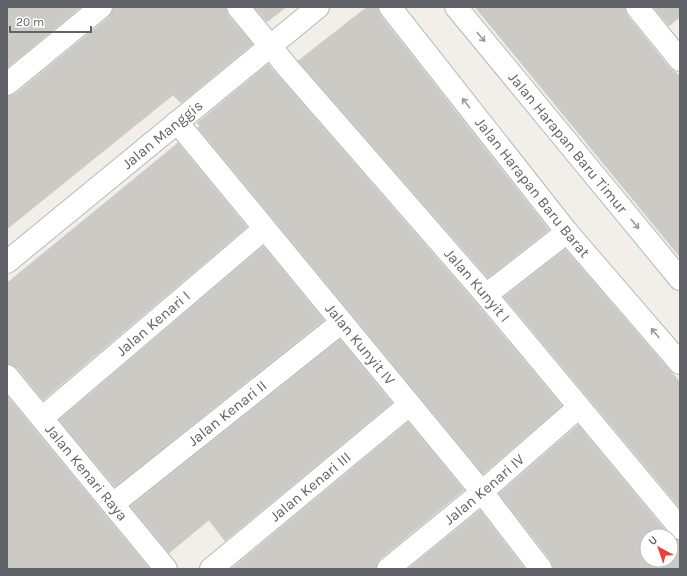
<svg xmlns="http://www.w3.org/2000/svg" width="687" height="576" font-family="Karla,sans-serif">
	<rect width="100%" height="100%" fill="#f1efe8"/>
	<path fill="#cccac5" stroke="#d6d1c6" d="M 7,7 L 81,7 L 7,68 Z
		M 113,7 L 226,7 L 228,15 L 253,44 L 181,103 L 173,95 L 7,229 L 7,96 L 15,94 L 109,17 Z
		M 254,7 L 286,7 L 267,22 Z
		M 367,7 L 378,7 L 380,15 L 549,230 L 488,278 L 298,61 Z
		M 475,7 L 625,7 L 627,15 L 670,68 L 680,76 L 680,257 Z
		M 653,7 L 680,7 L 680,17 L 669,26 Z
		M 268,64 L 476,303 L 562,406 L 483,474 L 198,128 L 200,126 L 197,123 Z
		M 178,143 L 247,227 L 43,400 L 17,368 L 7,364 L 7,283 Z
		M 263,246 L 324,320 L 115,487 L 59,420 Z
		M 565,249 L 680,382 L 680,508 L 504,297 Z
		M 340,339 L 392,403 L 225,541 L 209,520 L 169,553 L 130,506 Z
		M 7,396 L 149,568 L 7,569 Z
		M 408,422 L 464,490 L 380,559 L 376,569 L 231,569 Z
		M 578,425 L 670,536 L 647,536 L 647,560 L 671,560 L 671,536 L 680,540 L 680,569 L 553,569 L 551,561 L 499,494 Z
		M 480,510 L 525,569 L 408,569 Z"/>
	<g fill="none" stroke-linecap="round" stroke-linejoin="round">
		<g stroke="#b5b8bc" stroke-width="24">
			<g id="minor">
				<path id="s1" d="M 238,7 L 288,68 L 486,295 L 680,528"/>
				<path id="s2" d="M 390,7 L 567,232 L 680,363"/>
				<path id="s3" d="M 456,7 L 680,279"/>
				<path d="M 637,7 L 680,60"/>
				<path d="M 7,84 L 101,7"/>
				<path id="s4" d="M 177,122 L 482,492 L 541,569"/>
				<path id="s5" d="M 7,262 L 318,7"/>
				<path d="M 486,295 L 567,232"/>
				<path id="s6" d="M 7,376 L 166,569"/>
				<path id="s7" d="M 42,418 L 264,229"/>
				<path id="s8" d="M 113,504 L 342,322"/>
				<path id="s9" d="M 211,569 L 409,405"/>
				<path id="s10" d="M 388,569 L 482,492 L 579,407"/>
			</g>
		</g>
		<use href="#minor" stroke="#fff" stroke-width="22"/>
	</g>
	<defs><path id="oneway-shaft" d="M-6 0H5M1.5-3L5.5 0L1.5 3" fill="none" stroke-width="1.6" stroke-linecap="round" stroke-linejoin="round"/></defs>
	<g stroke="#979a9d">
		<use href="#oneway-shaft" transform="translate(481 37) rotate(50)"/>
		<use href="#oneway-shaft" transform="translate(466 103) rotate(-128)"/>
		<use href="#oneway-shaft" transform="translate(635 224) rotate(50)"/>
		<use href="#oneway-shaft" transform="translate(655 333) rotate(-131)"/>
	</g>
	<g text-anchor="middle" stroke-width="3.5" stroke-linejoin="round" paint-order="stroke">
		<g font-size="15" fill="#5f6368" stroke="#fff">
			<text dy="5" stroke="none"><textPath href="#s5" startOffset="201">Jalan Manggis</textPath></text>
			<text dy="5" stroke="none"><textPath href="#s3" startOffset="176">Jalan Harapan Baru Timur</textPath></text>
			<text dy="5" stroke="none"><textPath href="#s2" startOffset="230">Jalan Harapan Baru Barat</textPath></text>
			<text dy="5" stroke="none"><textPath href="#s1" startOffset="367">Jalan Kunyit I</textPath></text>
			<text dy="5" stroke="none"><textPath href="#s7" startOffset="146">Jalan Kenari I</textPath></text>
			<text dy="5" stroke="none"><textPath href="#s4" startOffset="288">Jalan Kunyit IV</textPath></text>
			<text dy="5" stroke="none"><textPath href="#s8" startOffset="146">Jalan Kenari II</textPath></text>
			<text dy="5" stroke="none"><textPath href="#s6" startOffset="125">Jalan Kenari Raya</textPath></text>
			<text dy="5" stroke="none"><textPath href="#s9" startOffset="129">Jalan Kenari III</textPath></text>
			<text dy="5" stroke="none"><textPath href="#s10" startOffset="125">Jalan Kenari IV</textPath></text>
		</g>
	</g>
	<rect width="687" height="576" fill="none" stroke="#5f6368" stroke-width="16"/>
	<g transform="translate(659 548) rotate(320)"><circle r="19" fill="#ffffff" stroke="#bfc1c3"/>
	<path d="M0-3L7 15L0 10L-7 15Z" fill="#ea4335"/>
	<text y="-6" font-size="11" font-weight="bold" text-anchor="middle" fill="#5f6368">U</text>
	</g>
	<path d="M10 26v6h81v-6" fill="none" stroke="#5f6368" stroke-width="2"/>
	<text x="16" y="26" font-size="12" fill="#5f6368" stroke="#ffffff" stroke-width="3" paint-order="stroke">20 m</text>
</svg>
